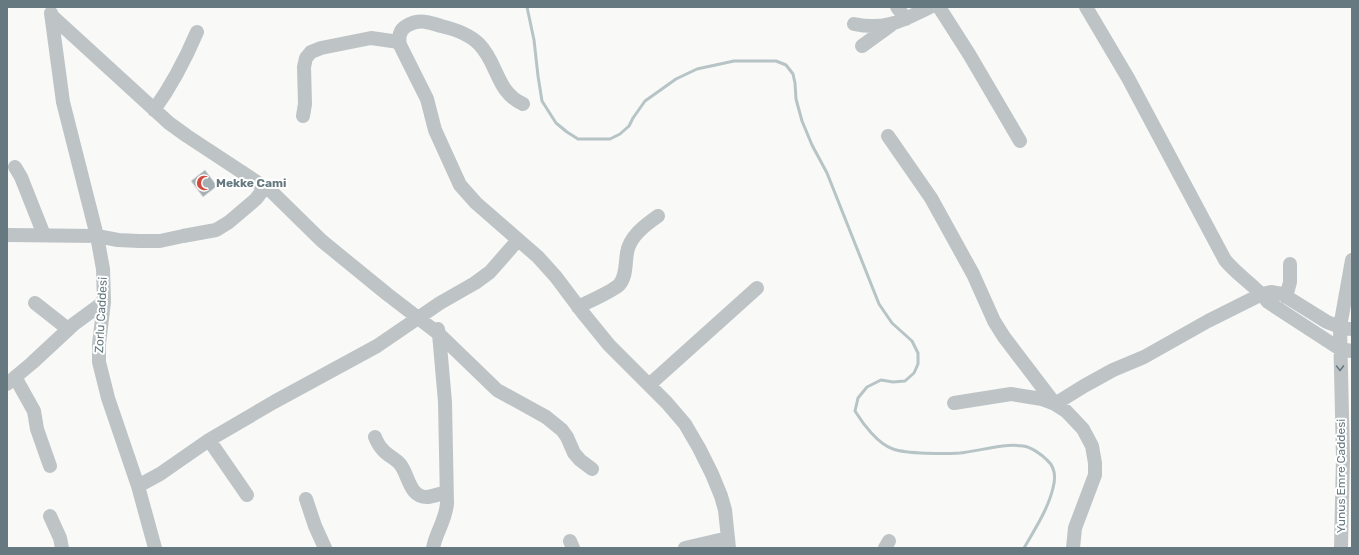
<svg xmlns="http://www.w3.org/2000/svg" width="1359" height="555" font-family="Rubik,sans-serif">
	<rect width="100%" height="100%" fill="#f9f9f8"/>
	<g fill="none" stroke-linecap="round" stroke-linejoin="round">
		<path stroke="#b7c4c6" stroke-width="3" d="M 527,7 L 534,40 L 538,76 L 542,101 L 556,123 L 567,132 L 578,139 L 610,139 L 620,134 L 629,126 L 633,118 L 645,101 L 676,79 L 697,69 L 734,61 L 776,61 L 786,65 L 793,74 L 795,83 L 796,99 L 802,121 L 812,145 L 827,173 L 879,304 L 892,323 L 912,341 L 918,353 L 918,364 L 914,373 L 905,381 L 893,382 L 881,380 L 867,387 L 858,398 L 855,411 C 863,424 878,444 893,449 C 906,454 946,454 960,453 C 981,451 1002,443 1023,446 C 1031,447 1041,454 1047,460 C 1055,467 1056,477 1053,488 C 1048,509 1035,529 1024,548"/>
	</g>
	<path fill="#a6b0b4" stroke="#dbdbda" d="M 205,170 L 217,186 L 203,197 L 191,181 Z"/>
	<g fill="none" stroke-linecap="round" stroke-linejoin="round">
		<path stroke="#bec4c6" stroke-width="14" d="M 897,7 L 906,19
			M 939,7 L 969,54 L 1020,141
			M 1086,7 L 1128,78 L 1225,260 C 1238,276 1256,286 1268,302 L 1340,349 L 1352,351
			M 51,13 L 63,102 L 97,236 L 103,269 L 104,302 L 99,344 L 99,362 L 108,398 L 138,486 L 155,548
			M 52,16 L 169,123 L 187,136 L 272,192 L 322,241 L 387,294 L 439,334 L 497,390 L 546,417 L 562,430 L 567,437 L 574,453 L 580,460 L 592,469
			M 854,24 C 886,31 903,20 930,7
			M 862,46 L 891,25
			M 523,104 C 496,92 498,63 479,44 C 469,34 454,29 441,26 C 429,22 419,19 408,25 C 400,29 398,36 400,45 L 427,99 L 435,130 L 460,185 L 476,203 L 538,257 L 556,277 L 583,313 L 609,345 L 667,403 L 685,424 L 699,448 L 712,474 L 721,496 L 725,510 L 729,548
			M 154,110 C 172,85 185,60 197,32
			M 303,116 L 305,104 L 304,67 L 306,58 L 311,52 L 321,48 L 371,38 L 399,42
			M 888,136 L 931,198 L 973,274 L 994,321 L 1004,337 L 1055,404 L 1084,386 L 1113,370 L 1144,357 L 1208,321 L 1262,294 L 1271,292 L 1282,294 L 1327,322 L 1340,327 L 1352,329
			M 15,167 L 21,177 L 44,235
			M 7,235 L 97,236 L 118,240 L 139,241 L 160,241 L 183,236 L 216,230 L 229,222 L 256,199 L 265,187
			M 1286,297 L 1290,282 L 1290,264
			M 35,303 L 68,329
			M 578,307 C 588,302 611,292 619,285 C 627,276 625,263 627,253 C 629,237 645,225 658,216
			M 15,377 L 34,411 L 37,429 L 50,466
			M 7,384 L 32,363 L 74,324 L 104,302
			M 649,385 L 757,288
			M 954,403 L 1011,394 L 1042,399 L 1055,404 L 1066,411 L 1083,429 L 1092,446 L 1095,463 L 1095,475 L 1075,528 L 1073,548
			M 375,437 C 377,442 380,447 383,450 C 388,456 395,458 400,464 C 409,475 409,498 428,497 C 434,496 440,494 446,492
			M 209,440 L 247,495
			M 138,486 L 160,474 L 209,440 L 274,402 L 377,346 L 440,303 L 475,283 L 490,272 L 518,240
			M 306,499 L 315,526 L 325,548
			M 50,516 L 60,538 L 62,548
			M 570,541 L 573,548
			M 433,548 C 436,532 446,520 447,503 L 445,402 L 439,334 L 438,329
			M 685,548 L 728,538
			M 885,548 L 889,541
			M 1341,548 L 1343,458 L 1340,327 L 1352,260"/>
	</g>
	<defs><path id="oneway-chevron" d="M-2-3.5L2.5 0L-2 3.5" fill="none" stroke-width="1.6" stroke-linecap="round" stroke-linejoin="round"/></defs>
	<use stroke="#667980" href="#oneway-chevron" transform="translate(1340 368) rotate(89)"/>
	<defs>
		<g id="mosque-bare" transform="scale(1.2)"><path d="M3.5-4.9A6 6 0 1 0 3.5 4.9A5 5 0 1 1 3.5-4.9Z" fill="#d34b3e" stroke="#fff" stroke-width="2.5" paint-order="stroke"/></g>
	</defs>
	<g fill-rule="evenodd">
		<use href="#mosque-bare" x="204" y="183"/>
	</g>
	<g text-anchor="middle" stroke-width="4" stroke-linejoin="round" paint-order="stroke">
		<g font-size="12" font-weight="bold" fill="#667980" stroke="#fff" text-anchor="start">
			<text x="216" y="187">Mekke Cami</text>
		</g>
		<g font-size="12" fill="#667980" stroke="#fff">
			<text transform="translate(101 315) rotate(-87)" y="4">Zorlu Caddesi</text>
			<text transform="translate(1341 476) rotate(-90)" y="4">Yunus Emre Caddesi</text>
		</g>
	</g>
	<rect width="1359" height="555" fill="none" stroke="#667980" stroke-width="16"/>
</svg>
